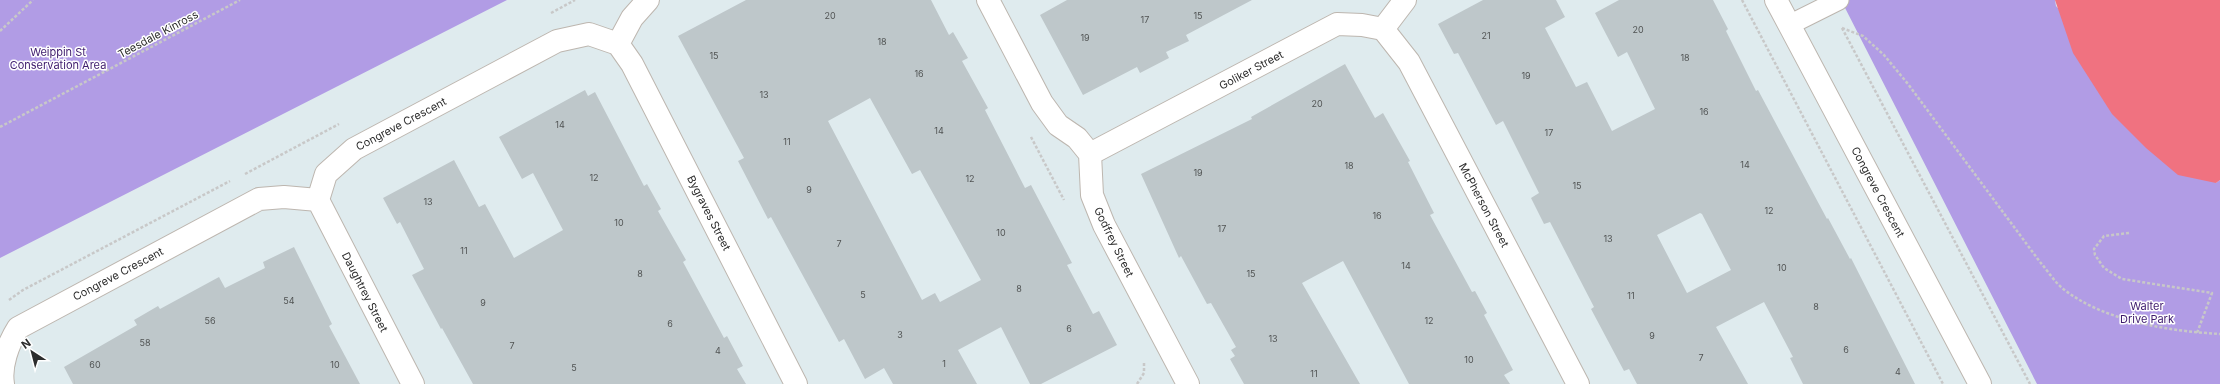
<svg xmlns="http://www.w3.org/2000/svg" width="2220" height="384" font-family="Inter,sans-serif">
	<rect width="100%" height="100%" fill="#dfebee"/>
	<path fill="#b19ce5" d="M 0,0 L 507,0 L 0,258 Z
		M 1841,0 L 2055,0 L 2056,6 L 2216,183 L 2220,180 L 2220,384 L 2037,384 Z"/>
	<path fill="#f07280" d="M 2055,0 L 2220,0 L 2220,180 L 2216,183 L 2178,175 L 2146,148 L 2112,114 L 2073,53 Z"/>
	<path fill="#bec7ca" fill-rule="evenodd" d="M 746,0 L 931,0 L 949,35 L 953,32 L 968,58 L 962,61 L 988,108 L 985,110 L 1025,188 L 1031,185 L 1072,263 L 1067,265 L 1093,314 L 1099,311 L 1117,345 L 1041,384 L 1030,384 L 1001,327 L 958,350 L 977,384 L 893,384 L 884,368 L 865,379 L 844,339 L 839,342 L 771,217 L 768,219 L 738,161 L 744,158 L 678,36 ZM 870,98 L 912,174 L 920,170 L 981,280 L 940,302 L 935,293 L 922,300 L 828,121 Z
		M 1067,0 L 1252,0 L 1186,35 L 1189,41 L 1166,52 L 1169,58 L 1140,73 L 1137,67 L 1083,95 L 1040,15 Z
		M 1483,0 L 1556,0 L 1565,17 L 1545,28 L 1576,87 L 1587,82 L 1612,131 L 1655,109 L 1627,52 L 1618,57 L 1595,13 L 1619,0 L 1713,0 L 1728,29 L 1726,31 L 1756,91 L 1758,90 L 1827,219 L 1828,218 L 1850,259 L 1851,258 L 1915,384 L 1803,384 L 1790,358 L 1793,357 L 1764,302 L 1716,327 L 1748,384 L 1637,384 L 1629,369 L 1624,371 L 1591,309 L 1594,307 L 1550,222 L 1544,224 L 1531,198 L 1539,193 L 1503,121 L 1496,125 L 1458,53 L 1454,54 L 1438,24 ZM 1700,213 L 1702,214 L 1731,270 L 1687,293 L 1657,235 Z
		M 1345,64 L 1375,118 L 1383,113 L 1410,161 L 1408,162 L 1434,213 L 1430,215 L 1472,292 L 1475,291 L 1487,313 L 1484,315 L 1513,370 L 1504,375 L 1510,384 L 1409,384 L 1343,261 L 1302,283 L 1360,384 L 1244,384 L 1230,359 L 1235,356 L 1231,350 L 1236,347 L 1211,303 L 1207,304 L 1181,256 L 1179,258 L 1141,174 L 1252,119 L 1251,117 Z
		M 585,90 L 588,96 L 595,92 L 644,186 L 647,184 L 661,209 L 658,211 L 686,260 L 683,262 L 724,338 L 727,336 L 743,366 L 737,369 L 746,384 L 473,384 L 442,328 L 441,329 L 412,275 L 424,269 L 400,222 L 397,224 L 383,198 L 454,160 L 479,207 L 485,204 L 514,258 L 563,230 L 533,173 L 522,179 L 499,137 Z
		M 294,247 L 332,324 L 329,326 L 360,384 L 73,384 L 64,367 L 137,325 L 134,320 L 158,306 L 160,309 L 219,277 L 225,288 L 265,268 L 263,262 Z"/>
	<g fill="none" stroke-linecap="round" stroke-linejoin="round">
		<g stroke="#bdb6af" stroke-width="21">
			<path id="service" d="M 1789,25 L 1839,0"/>
		</g>
		<g stroke="#bdb6af" stroke-width="24">
			<path id="minor" d="M 988,0 L 1042,103 L 1058,125 L 1077,138 L 1090,154 L 1092,195 L 1104,225 L 1188,384
				M 1776,0 L 1980,384
				M 1383,29 L 1409,62 L 1578,384
				M 618,44 L 632,64 L 796,384
				M 1090,154 L 1337,24 L 1362,25 L 1383,29 L 1405,0
				M 318,200 L 413,384
				M 3,384 C 0,366 8,344 18,328 L 259,199 L 284,197 L 318,200 L 326,174 L 354,149 L 557,41 L 589,34 L 618,44 L 632,18 L 648,0"/>
		</g>
		<path stroke="#c8c8c8" stroke-width="2.5" stroke-dasharray="3 2" stroke-linecap="butt" d="M 1742,0 L 1943,384
			M 551,13 L 575,0
			M 1842,28 L 1863,36 L 1884,55 L 1908,84 L 2040,262 C 2047,270 2054,281 2062,288 C 2103,321 2168,331 2220,334
			M 1842,28 L 2030,384
			M 0,31 L 33,0
			M 0,127 L 240,0
			M 1031,137 L 1064,200
			M 245,174 L 339,124
			M 2129,233 L 2104,236 L 2094,249 L 2095,255 L 2104,268 L 2122,279 L 2212,293 L 2197,333
			M 9,300 L 23,290 L 230,181
			M 1137,384 L 1144,373 L 1144,362"/>
		<use href="#service" stroke="#fff" stroke-width="19"/>
		<use href="#minor" stroke="#fff" stroke-width="22"/>
	</g>
	<g text-anchor="middle" stroke-width="3" stroke-linejoin="round" paint-order="stroke">
		<g font-size="9" fill="#515454">
			<text x="830" y="19">20</text>
			<text x="1198" y="19">15</text>
			<text x="1145" y="23">17</text>
			<text x="1638" y="33">20</text>
			<text x="1486" y="39">21</text>
			<text x="1085" y="41">19</text>
			<text x="882" y="45">18</text>
			<text x="714" y="59">15</text>
			<text x="1685" y="61">18</text>
			<text x="919" y="77">16</text>
			<text x="1526" y="79">19</text>
			<text x="764" y="98">13</text>
			<text x="1317" y="107">20</text>
			<text x="1704" y="115">16</text>
			<text x="560" y="128">14</text>
			<text x="939" y="134">14</text>
			<text x="1549" y="136">17</text>
			<text x="787" y="145">11</text>
			<text x="1745" y="168">14</text>
			<text x="1349" y="169">18</text>
			<text x="1198" y="176">19</text>
			<text x="594" y="181">12</text>
			<text x="970" y="182">12</text>
			<text x="1577" y="189">15</text>
			<text x="809" y="193">9</text>
			<text x="428" y="205">13</text>
			<text x="1769" y="214">12</text>
			<text x="1377" y="219">16</text>
			<text x="619" y="226">10</text>
			<text x="1222" y="232">17</text>
			<text x="1001" y="236">10</text>
			<text x="1608" y="242">13</text>
			<text x="839" y="247">7</text>
			<text x="464" y="254">11</text>
			<text x="1406" y="269">14</text>
			<text x="1782" y="271">10</text>
			<text x="640" y="277">8</text>
			<text x="1251" y="277">15</text>
			<text x="1019" y="292">8</text>
			<text x="863" y="298">5</text>
			<text x="1631" y="299">11</text>
			<text x="289" y="304">54</text>
			<text x="483" y="306">9</text>
			<text x="1816" y="310">8</text>
			<text x="210" y="324">56</text>
			<text x="1429" y="324">12</text>
			<text x="670" y="327">6</text>
			<text x="1069" y="332">6</text>
			<text x="900" y="338">3</text>
			<text x="1652" y="339">9</text>
			<text x="1273" y="342">13</text>
			<text x="145" y="346">58</text>
			<text x="512" y="349">7</text>
			<text x="1846" y="353">6</text>
			<text x="718" y="354">4</text>
			<text x="1701" y="361">7</text>
			<text x="1469" y="363">10</text>
			<text x="944" y="367">1</text>
			<text x="95" y="368">60</text>
			<text x="335" y="368">10</text>
			<text x="574" y="371">5</text>
			<text x="1898" y="375">4</text>
			<text x="1314" y="377">11</text>
		</g>
		<g font-size="11" fill="#2d2d2d" stroke="#fff">
			<text transform="translate(158 34) rotate(-28)" y="4">Teesdale Kinross</text>
			<text transform="translate(1251 70) rotate(-28)" y="4">Goliker Street</text>
			<text transform="translate(401 124) rotate(-28)" y="4">Congreve Crescent</text>
			<text transform="translate(1878 192) rotate(62)" y="4">Congreve Crescent</text>
			<text transform="translate(1484 205) rotate(62)" y="4">McPherson Street</text>
			<text transform="translate(709 213) rotate(63)" y="4">Bygraves Street</text>
			<text transform="translate(1114 242) rotate(64)" y="4">Godfrey Street</text>
			<text transform="translate(118 274) rotate(-28)" y="4">Congreve Crescent</text>
			<text transform="translate(365 292) rotate(63)" y="4">Daughtrey Street</text>
		</g>
		<g font-size="11" fill="#3d1a6c" stroke="#fff">
			<text x="58" y="56">Weippin St<tspan x="58" dy="13">Conservation Area</tspan></text>
			<text x="2147" y="310">Walter<tspan x="2147" dy="13">Drive Park</tspan></text>
		</g>
	</g>
	<g transform="translate(32 352) rotate(324)" stroke="#ffffff" stroke-width="3" paint-order="stroke">
	<path d="M0-3L7 15L0 10L-7 15Z" fill="#2d2d2d"/>
	<text y="-6" font-size="11" font-weight="bold" text-anchor="middle" fill="#2d2d2d">N</text>
	</g>
</svg>
